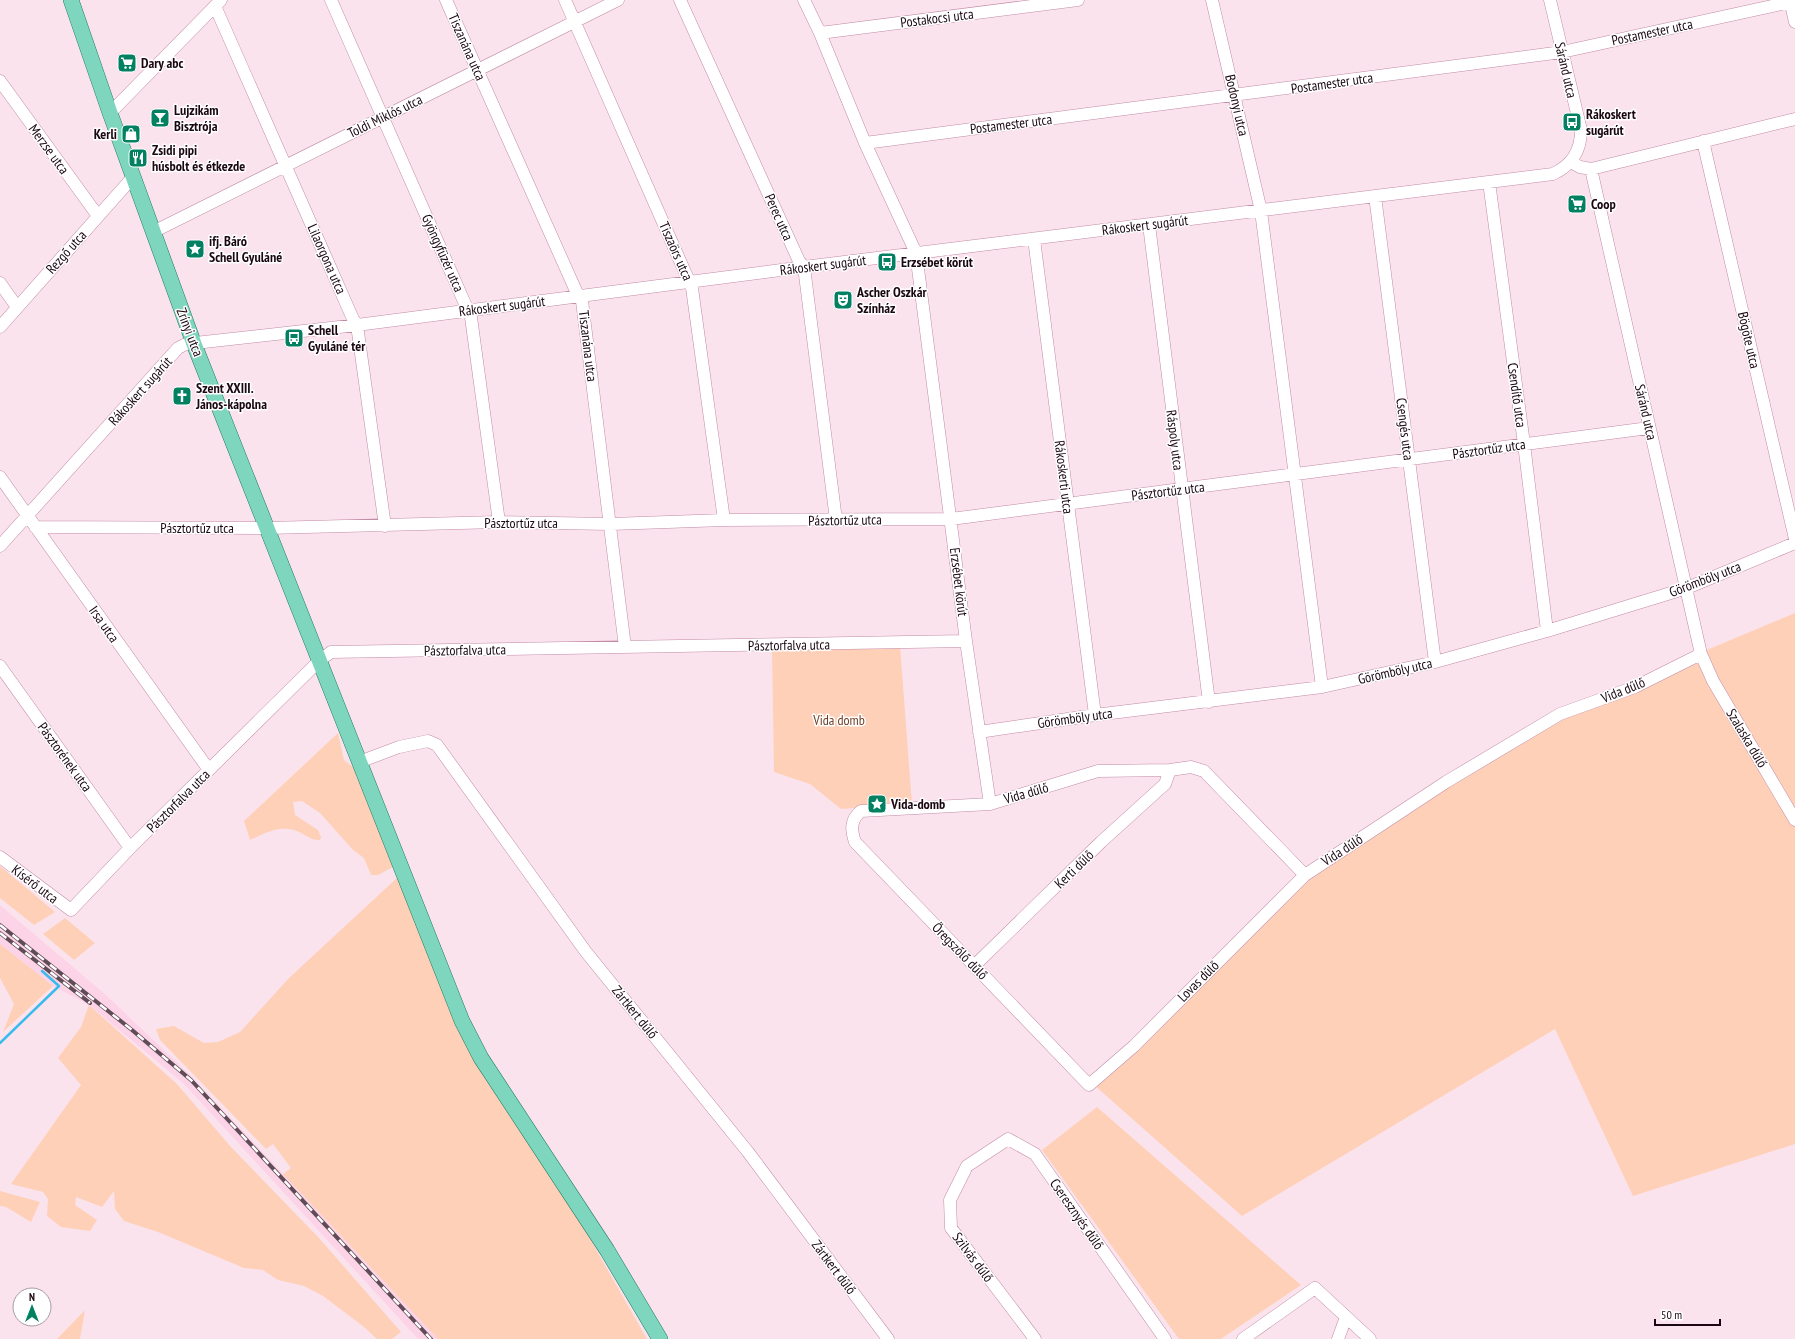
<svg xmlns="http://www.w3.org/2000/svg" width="1795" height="1339" font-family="'PT Sans Narrow',sans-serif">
	<rect width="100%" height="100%" fill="#fbe3ee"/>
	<path fill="#fdd4e7" d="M 0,905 L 106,995 L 191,1076 L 438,1339 L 418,1339 L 183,1083 L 89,1005 L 53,986 L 0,944 Z"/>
	<path fill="#ffd0b8" d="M 1795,613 L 1795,1144 L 1633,1196 L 1555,1029 L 1242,1216 L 1094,1085 L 1302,883 L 1433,793 L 1564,718 L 1695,655 Z
		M 900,646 L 912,804 L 841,809 L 810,784 L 774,772 L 772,649 Z
		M 338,733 L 344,760 L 353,767 L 393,867 L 378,875 L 371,875 L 364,858 L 353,850 L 320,813 L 302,801 L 293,802 L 295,815 L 318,830 L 321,837 L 320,840 C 312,841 306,835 299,832 C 281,824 266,833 250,840 L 244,821 Z
		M 0,866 L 55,912 L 34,925 L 0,898 Z
		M 398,877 L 455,1024 L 485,1079 L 573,1209 L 647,1339 L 438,1339 L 283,1174 L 291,1168 L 273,1144 L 266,1149 L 160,1040 L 156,1029 L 174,1026 L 204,1043 L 218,1042 L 240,1032 L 289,978 Z
		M 65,918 L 95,943 L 74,960 L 43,934 Z
		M 0,944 L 53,986 L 3,1032 L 14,1004 L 0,978 Z
		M 89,1005 L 177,1084 L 231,1147 L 319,1238 L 401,1332 L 392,1339 L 377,1339 L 364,1327 L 323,1296 L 304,1286 L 278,1280 L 263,1270 L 244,1268 L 158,1232 L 124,1221 L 115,1209 L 114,1191 L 102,1207 L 76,1197 L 75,1205 L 97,1220 L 90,1231 L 61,1227 L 47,1216 L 48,1199 L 43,1192 L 11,1184 L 81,1085 L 58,1058 L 81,1027 Z
		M 1097,1107 L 1301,1285 L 1221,1339 L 1179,1339 L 1042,1150 Z
		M 0,1191 L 40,1202 L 31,1222 L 6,1207 L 0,1206 Z
		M 85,1310 L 80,1339 L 57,1339 Z"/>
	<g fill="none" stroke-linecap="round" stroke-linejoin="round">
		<path stroke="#38bbed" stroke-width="2.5" d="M 0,1043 L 59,986 L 42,971"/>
		<g stroke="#c28ba6" stroke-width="13">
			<path id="minor" d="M 331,0 L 466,306 L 470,310 L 499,522
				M 446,0 L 576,291 L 582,301 L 625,647
				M 565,0 L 692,288 L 724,520
				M 680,0 L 799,261 L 804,267 L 836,520
				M 804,0 L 820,33 L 865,143 L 916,253 L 966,641 L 990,804
				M 1212,0 L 1261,211 L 1322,687
				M 1790,0 L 1795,22
				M 215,6 L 353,319 L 357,325 L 385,526
				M 820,33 L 1078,0
				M 0,81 L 98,216
				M 110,113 L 221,0
				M 1703,141 L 1795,539
				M 865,143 L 1562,52 L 1795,1
				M 1571,162 L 1580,167 L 1591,169 L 1795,119
				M 1591,169 L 1701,654 L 1713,681 L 1795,820
				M 1489,182 L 1524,444 L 1547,631
				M 1375,196 L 1435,662
				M 1149,225 L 1209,702
				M 153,232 L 618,0
				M 1034,239 L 1095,715
				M 0,283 L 17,307
				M 0,327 L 133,177
				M 0,477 L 209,770
				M 35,527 L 268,528 L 499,522 L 611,524 L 724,520 L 951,519 L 1649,428
				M 0,546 L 178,348 L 186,344 L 357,325 L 804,267 L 1553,174 C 1572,165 1581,151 1581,130 L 1550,0
				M 0,666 L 130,848
				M 979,732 L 1095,715 L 1322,687 L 1435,662 L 1547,631 L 1687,588 L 1795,543
				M 359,762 L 399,747 L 428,741 L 437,745 L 586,952 L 748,1152 L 888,1339
				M 0,857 L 71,910 L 130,848 L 319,661 L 331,652 L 966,641
				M 1305,875 L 1204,771 L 1191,767 L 1170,770 L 1098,771 L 990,804 L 861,811 C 850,820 851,830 855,842 L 1089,1085 L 1134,1046 L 1305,875 L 1446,782 L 1560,714 L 1635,687 L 1701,654
				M 974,966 L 1101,842 L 1165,784 L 1170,770
				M 1035,1339 L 951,1228 L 950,1200 L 967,1166 L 1008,1139 L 1035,1154 L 1165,1339
				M 1243,1339 L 1315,1288 L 1370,1339
				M 1338,1339 L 1346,1317"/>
		</g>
		<g stroke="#227c64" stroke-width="16">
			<path id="major" d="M 71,0 L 110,113 L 194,344 L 462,1021 L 481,1058 L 607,1250 L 660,1339"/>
		</g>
		<use href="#minor" stroke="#fff" stroke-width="12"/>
		<use href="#major" stroke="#7dd6bd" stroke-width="15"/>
		<g stroke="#604c56" stroke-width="4">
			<path id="rail" d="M 0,925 L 132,1030 L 191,1080 L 431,1339
				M 0,933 L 90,1003"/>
		</g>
		<use href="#rail" stroke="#fff" stroke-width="2.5" stroke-dasharray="8" stroke-linecap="butt"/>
	</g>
	<defs>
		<g id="supermarket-square" transform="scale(1)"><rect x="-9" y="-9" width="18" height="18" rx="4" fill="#018162" stroke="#fff"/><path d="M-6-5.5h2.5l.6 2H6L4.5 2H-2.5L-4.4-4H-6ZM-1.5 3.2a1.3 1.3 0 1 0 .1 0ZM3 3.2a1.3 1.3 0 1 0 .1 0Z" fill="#fff"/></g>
		<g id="bar-square" transform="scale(1)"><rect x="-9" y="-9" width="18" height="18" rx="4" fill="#018162" stroke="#fff"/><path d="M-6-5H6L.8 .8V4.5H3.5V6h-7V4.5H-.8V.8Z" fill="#fff"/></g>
		<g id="bus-square" transform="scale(1)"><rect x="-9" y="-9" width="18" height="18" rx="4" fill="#018162" stroke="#fff"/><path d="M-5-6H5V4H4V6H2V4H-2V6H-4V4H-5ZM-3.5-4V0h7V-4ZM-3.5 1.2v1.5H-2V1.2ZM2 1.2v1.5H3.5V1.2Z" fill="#fff"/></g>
		<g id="shop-square" transform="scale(1)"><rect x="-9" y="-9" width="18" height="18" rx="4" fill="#018162" stroke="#fff"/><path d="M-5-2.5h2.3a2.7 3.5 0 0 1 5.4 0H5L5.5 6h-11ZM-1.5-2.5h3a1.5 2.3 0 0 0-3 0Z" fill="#fff"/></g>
		<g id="restaurant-square" transform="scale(1)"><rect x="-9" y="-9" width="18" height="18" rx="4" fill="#018162" stroke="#fff"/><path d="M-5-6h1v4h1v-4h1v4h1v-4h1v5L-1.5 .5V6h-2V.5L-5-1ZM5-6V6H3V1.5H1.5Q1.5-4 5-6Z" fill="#fff"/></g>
		<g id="sight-square" transform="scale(1)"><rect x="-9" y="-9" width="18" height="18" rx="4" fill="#018162" stroke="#fff"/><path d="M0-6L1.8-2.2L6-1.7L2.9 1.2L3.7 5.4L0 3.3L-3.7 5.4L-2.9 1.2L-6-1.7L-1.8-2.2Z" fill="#fff"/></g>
		<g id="theatre-square" transform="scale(1)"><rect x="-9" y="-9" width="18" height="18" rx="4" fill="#018162" stroke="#fff"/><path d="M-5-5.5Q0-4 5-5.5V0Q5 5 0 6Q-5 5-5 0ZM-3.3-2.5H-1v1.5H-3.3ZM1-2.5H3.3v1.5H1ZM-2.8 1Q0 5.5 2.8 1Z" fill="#fff"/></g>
		<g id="church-square" transform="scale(1)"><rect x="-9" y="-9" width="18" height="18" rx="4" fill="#018162" stroke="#fff"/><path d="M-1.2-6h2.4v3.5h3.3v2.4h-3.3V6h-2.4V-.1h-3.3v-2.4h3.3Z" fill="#fff"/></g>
	</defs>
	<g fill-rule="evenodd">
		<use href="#supermarket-square" x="127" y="63"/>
		<use href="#bar-square" x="160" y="118"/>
		<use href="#bus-square" x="1572" y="122"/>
		<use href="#shop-square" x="131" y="134"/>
		<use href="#restaurant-square" x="138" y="158"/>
		<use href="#supermarket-square" x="1577" y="204"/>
		<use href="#sight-square" x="195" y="249"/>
		<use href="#bus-square" x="887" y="262"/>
		<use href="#theatre-square" x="843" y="300"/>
		<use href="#bus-square" x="294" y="338"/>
		<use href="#church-square" x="182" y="396"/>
		<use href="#sight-square" x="877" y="804"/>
	</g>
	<g text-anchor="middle" stroke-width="3" stroke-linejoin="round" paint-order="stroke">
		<g font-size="14" fill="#1a0711" stroke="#fff">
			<text transform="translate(937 18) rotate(-7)" y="5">Postakocsi utca</text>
			<text transform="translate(1652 32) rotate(-12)" y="5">Postamester utca</text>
			<text transform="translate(467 47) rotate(66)" y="5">Tiszanána utca</text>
			<text transform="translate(1566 70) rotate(77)" y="5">Sáránd utca</text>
			<text transform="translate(1332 83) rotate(-8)" y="5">Postamester utca</text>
			<text transform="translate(1237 105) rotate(77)" y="5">Bodonyi utca</text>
			<text transform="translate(385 116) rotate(-26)" y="5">Toldi Miklós utca</text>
			<text transform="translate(1011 124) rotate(-7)" y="5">Postamester utca</text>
			<text transform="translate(49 149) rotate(54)" y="5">Merzse utca</text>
			<text transform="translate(779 217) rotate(66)" y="5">Perec utca</text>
			<text transform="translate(1145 225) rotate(-7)" y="5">Rákoskert sugárút</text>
			<text transform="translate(676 251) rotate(66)" y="5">Tiszaörs utca</text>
			<text transform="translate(66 252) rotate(-48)" y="5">Rezgő utca</text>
			<text transform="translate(443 253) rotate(66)" y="5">Gyöngyfüzér utca</text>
			<text transform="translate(327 259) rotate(66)" y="5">Lilaorgona utca</text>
			<text transform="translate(823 265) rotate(-7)" y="5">Rákoskert sugárút</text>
			<text transform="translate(502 306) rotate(-7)" y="5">Rákoskert sugárút</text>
			<text transform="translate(190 332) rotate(69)" y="5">Zrínyi utca</text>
			<text transform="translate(1749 340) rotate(77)" y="5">Bögöte utca</text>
			<text transform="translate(588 346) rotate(83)" y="5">Tiszanána utca</text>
			<text transform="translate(140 391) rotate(-48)" y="5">Rákoskert sugárút</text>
			<text transform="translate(1517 395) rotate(82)" y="5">Csendítő utca</text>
			<text transform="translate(1646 412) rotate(77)" y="5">Sáránd utca</text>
			<text transform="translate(1405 429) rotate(83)" y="5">Csengés utca</text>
			<text transform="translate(1175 440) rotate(83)" y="5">Ráspoly utca</text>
			<text transform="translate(1489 449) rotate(-8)" y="5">Pásztortűz utca</text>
			<text transform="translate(1064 477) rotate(83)" y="5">Rákoskerti utca</text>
			<text transform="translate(1168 491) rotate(-7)" y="5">Pásztortűz utca</text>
			<text transform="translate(845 520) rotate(-1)" y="5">Pásztortűz utca</text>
			<text x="521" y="528">Pásztortűz utca</text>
			<text x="197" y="533">Pásztortűz utca</text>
			<text transform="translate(1705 579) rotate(-21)" y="5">Görömböly utca</text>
			<text transform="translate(959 582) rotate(83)" y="5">Erzsébet körút</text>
			<text transform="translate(104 624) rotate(55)" y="5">Irsa utca</text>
			<text transform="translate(789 645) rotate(-1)" y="5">Pásztorfalva utca</text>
			<text transform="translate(465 650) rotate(-1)" y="5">Pásztorfalva utca</text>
			<text transform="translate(1395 671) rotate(-13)" y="5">Görömböly utca</text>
			<text transform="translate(1623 690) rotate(-22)" y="5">Vida dűlő</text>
			<text transform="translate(1075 718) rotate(-8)" y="5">Görömböly utca</text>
			<text transform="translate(1747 738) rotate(59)" y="5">Szalaska dűlő</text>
			<text transform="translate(65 757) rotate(54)" y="5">Pásztorének utca</text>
			<text transform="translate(1026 793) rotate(-16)" y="5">Vida dűlő</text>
			<text transform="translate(178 801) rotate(-45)" y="5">Pásztorfalva utca</text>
			<text transform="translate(1342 850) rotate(-33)" y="5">Vida dűlő</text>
			<text transform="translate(1074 869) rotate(-44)" y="5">Kerti dűlő</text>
			<text transform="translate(35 884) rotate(37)" y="5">Kísérő utca</text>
			<text transform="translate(960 951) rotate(46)" y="5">Öregszőlő dűlő</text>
			<text transform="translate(1198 981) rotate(-45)" y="5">Lovas dűlő</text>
			<text transform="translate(635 1012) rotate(51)" y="5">Zártkert dűlő</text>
			<text transform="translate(1077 1214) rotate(55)" y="5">Cseresznyés dűlő</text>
			<text transform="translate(973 1257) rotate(53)" y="5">Szilvás dűlő</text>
			<text transform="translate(834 1267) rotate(53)" y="5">Zártkert dűlő</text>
		</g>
		<g font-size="14" font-weight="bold" fill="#1a0711" stroke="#fff" text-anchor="start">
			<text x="141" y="68">Dary abc</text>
			<text x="174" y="115">Lujzikám<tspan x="174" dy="16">Bisztrója</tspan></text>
			<text x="1586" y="119">Rákoskert<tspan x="1586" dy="16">sugárút</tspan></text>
			<text x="117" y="139" text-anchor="end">Kerli</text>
			<text x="152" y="155">Zsidi pipi<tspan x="152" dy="16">húsbolt és étkezde</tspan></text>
			<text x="1591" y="209">Coop</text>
			<text x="209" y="246">ifj. Báró<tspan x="209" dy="16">Schell Gyuláné</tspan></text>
			<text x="901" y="267">Erzsébet körút</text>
			<text x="857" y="297">Ascher Oszkár<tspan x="857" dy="16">Színház</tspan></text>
			<text x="308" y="335">Schell<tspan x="308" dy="16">Gyuláné tér</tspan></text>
			<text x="196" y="393">Szent XXIII.<tspan x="196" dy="16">János-kápolna</tspan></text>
			<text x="891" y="809">Vida-domb</text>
		</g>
		<g font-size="14" fill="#6e3e24" stroke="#fff">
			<text x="839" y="725">Vida domb</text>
		</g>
	</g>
	<g transform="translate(32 1307)"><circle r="19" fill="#ffffff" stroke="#a39ca0"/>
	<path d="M0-3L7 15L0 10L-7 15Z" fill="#018162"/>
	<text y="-6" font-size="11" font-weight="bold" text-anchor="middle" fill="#1a0711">N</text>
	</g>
	<path d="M1655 1319v6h65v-6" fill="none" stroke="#1a0711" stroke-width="2"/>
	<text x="1661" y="1319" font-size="12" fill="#1a0711" stroke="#ffffff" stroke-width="3" paint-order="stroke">50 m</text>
</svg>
